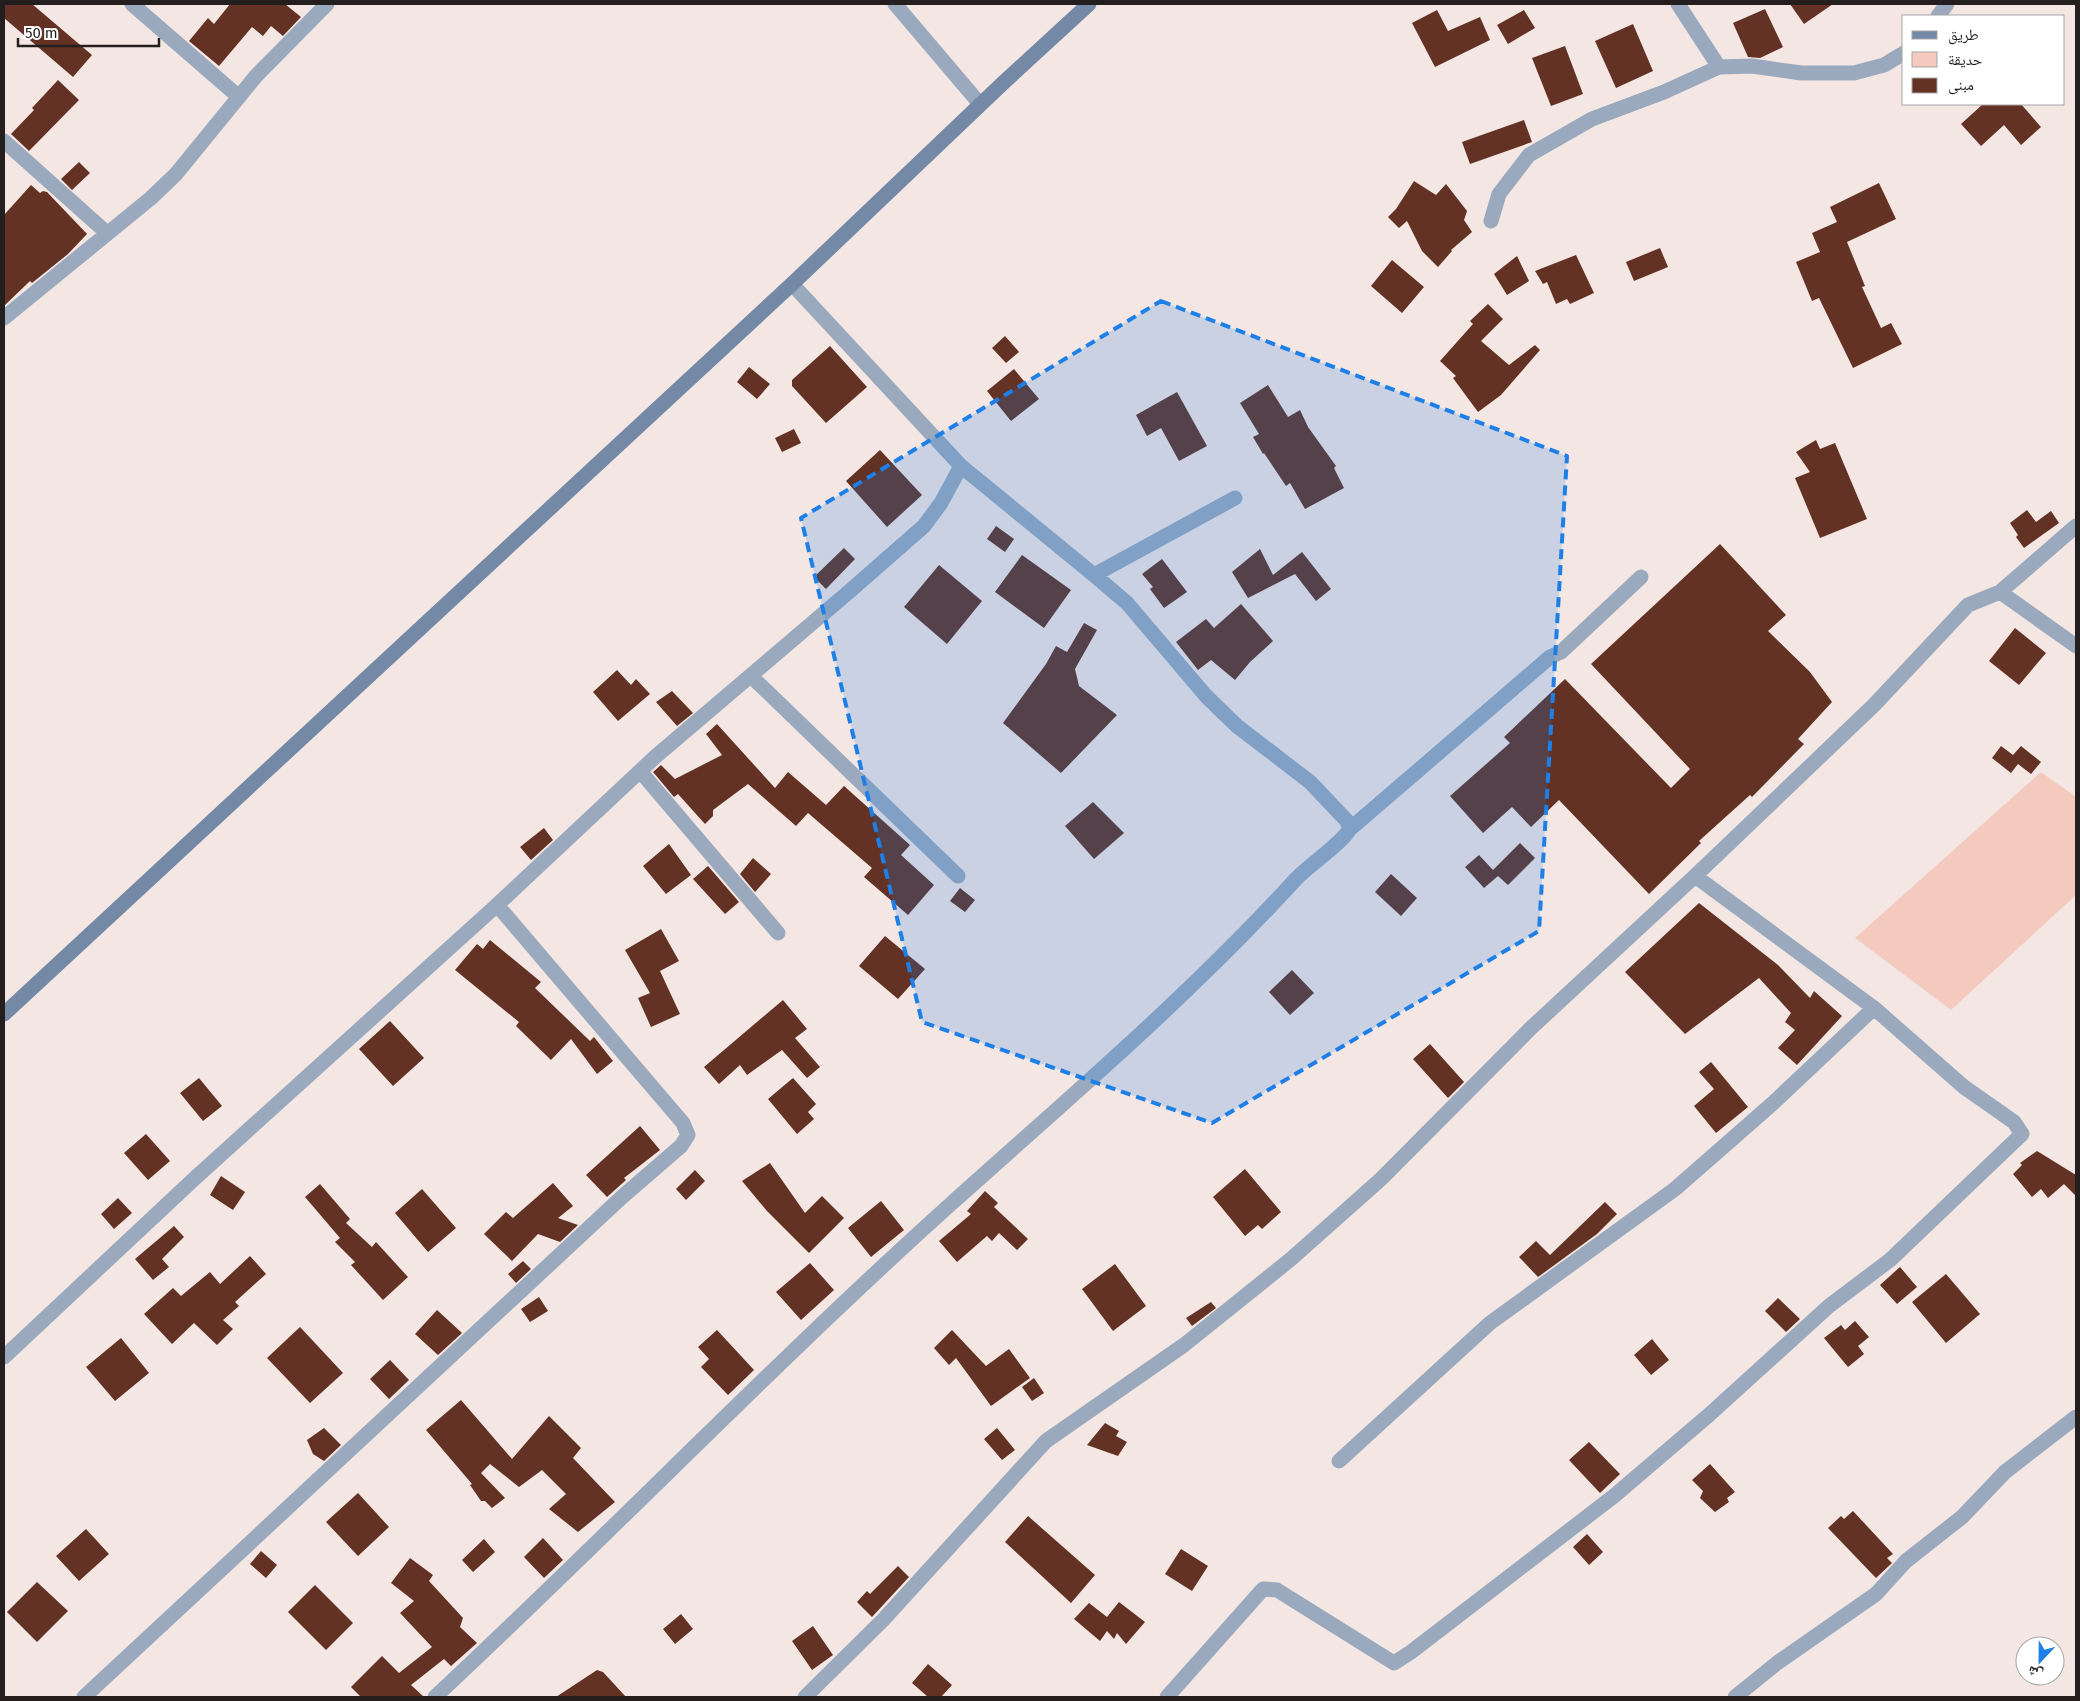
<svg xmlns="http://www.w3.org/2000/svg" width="2080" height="1701" font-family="'Fira Sans','Noto Naskh Arabic',sans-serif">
	<rect width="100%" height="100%" fill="#f4e7e3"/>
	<path fill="#f4cabe" d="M 2041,772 L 2076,797 L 2076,895 L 1951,1010 L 1855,938 Z"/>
	<path fill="#633224" d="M 4,4 L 32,4 L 92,55 L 73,77 L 4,18 Z
		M 230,4 L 285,4 L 301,17 L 283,36 L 271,26 L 263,36 L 252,27 L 219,66 L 189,41 L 208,18 L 214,24 Z
		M 1790,4 L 1833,4 L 1804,24 Z
		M 1765,9 L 1783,47 L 1760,58 L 1748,57 L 1733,23 Z
		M 1437,10 L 1448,31 L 1480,17 L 1490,40 L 1435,67 L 1412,23 Z
		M 1524,10 L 1535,28 L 1508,44 L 1497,25 Z
		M 1633,24 L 1653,71 L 1616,88 L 1595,41 Z
		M 1565,46 L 1583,94 L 1551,106 L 1532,58 Z
		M 58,80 L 79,100 L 29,151 L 11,134 L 34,110 L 32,108 Z
		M 1983,104 L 2021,104 L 2041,127 L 2021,145 L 2004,125 L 1981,146 L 1961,124 Z
		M 1524,120 L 1532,142 L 1470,164 L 1462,142 Z
		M 79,162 L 90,173 L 72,190 L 61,179 Z
		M 1414,181 L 1436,195 L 1446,184 L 1467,211 L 1464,220 L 1472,232 L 1451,250 L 1452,251 L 1438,267 L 1422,251 L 1407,221 L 1399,228 L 1388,217 L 1396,209 Z
		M 1879,183 L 1896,219 L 1847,242 L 1865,286 L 1862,287 L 1881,328 L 1891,323 L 1902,344 L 1853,368 L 1819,298 L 1812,301 L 1796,262 L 1820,252 L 1812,233 L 1837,222 L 1830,207 Z
		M 31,185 L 40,193 L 43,191 L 47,192 L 87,234 L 68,254 L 32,283 L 30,281 L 4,306 L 4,215 Z
		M 1660,248 L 1668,267 L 1634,281 L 1626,262 Z
		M 1576,255 L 1594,293 L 1570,304 L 1567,299 L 1556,304 L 1547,282 L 1543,284 L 1535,271 Z
		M 1517,256 L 1529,281 L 1507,295 L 1494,274 Z
		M 1392,260 L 1424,287 L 1402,313 L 1371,286 Z
		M 1488,304 L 1503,319 L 1481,341 L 1509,365 L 1535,345 L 1540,350 L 1501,395 L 1478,412 L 1453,378 L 1456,376 L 1440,361 L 1473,324 L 1470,321 Z
		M 1005,336 L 1019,352 L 1006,363 L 992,348 Z
		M 830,346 L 867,387 L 826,423 L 792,386 L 792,380 Z
		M 749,367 L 770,384 L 757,399 L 737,382 Z
		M 1014,369 L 1039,399 L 1011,421 L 987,391 Z
		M 1268,385 L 1288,417 L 1300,410 L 1308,427 L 1336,466 L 1334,468 L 1344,488 L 1305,509 L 1290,483 L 1286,486 L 1264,453 L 1263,454 L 1253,437 L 1259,434 L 1240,403 Z
		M 1177,392 L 1207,446 L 1179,461 L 1161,428 L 1147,436 L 1136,415 Z
		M 794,429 L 801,443 L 782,452 L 775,438 Z
		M 1816,440 L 1820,449 L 1835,443 L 1867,519 L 1820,538 L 1795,478 L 1810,472 L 1796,452 Z
		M 880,450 L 922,495 L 887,527 L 846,481 Z
		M 2027,510 L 2036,522 L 2051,511 L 2059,523 L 2024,548 L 2016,537 L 2018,535 L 2010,523 Z
		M 996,526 L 1014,539 L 1005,552 L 987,539 Z
		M 1720,544 L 1786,615 L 1768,631 L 1810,672 L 1832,702 L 1798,739 L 1804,744 L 1752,797 L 1750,795 L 1699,841 L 1701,843 L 1649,894 L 1559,800 L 1531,827 L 1512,807 L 1483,833 L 1450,796 L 1510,743 L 1504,737 L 1565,679 L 1671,788 L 1690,769 L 1591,664 Z
		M 844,548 L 855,559 L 826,589 L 814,577 Z
		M 1260,549 L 1273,575 L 1302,552 L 1331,589 L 1316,601 L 1295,574 L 1248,598 L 1232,572 Z
		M 1022,555 L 1071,590 L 1044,628 L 995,592 Z
		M 1162,559 L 1187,592 L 1164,608 L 1150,589 L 1153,587 L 1142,574 Z
		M 939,565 L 982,601 L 947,644 L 904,607 Z
		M 1241,604 L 1273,641 L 1250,662 L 1235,680 L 1211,660 L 1198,670 L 1176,642 L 1206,619 L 1214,628 Z
		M 1084,623 L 1097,630 L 1075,669 L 1079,686 L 1117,715 L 1061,773 L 1003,723 L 1046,664 L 1056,646 L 1067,652 Z
		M 2015,628 L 2046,653 L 2019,685 L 1989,661 Z
		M 617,670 L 631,685 L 636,679 L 650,694 L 618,721 L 593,692 Z
		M 672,691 L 693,713 L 677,726 L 656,702 Z
		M 717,724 L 775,788 L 788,772 L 826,805 L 844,786 L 910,845 L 901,855 L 934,885 L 908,915 L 864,877 L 872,868 L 808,813 L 796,826 L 748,784 L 713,810 L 713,816 L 705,824 L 678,794 L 674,797 L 653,772 L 661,765 L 675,779 L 722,755 L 706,734 Z
		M 2001,746 L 2013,755 L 2021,746 L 2041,762 L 2031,774 L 2018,764 L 2011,773 L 1992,758 Z
		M 1093,802 L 1124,833 L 1094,859 L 1065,826 Z
		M 544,828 L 553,840 L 531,860 L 520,847 Z
		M 1520,843 L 1535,858 L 1508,885 L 1498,876 L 1484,888 L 1465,867 L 1479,855 L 1493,870 Z
		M 669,844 L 691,875 L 666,894 L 643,866 Z
		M 753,858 L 771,874 L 755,892 L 740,874 Z
		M 708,866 L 739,902 L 725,914 L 693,879 Z
		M 1391,874 L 1417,898 L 1401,916 L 1375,892 Z
		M 960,888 L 975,900 L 965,912 L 950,901 Z
		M 1699,903 L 1778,965 L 1810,998 L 1814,991 L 1842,1016 L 1797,1065 L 1778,1048 L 1795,1030 L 1785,1022 L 1791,1013 L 1759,978 L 1685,1034 L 1625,972 Z
		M 661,929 L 679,961 L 660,971 L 680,1014 L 651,1027 L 638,998 L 650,993 L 625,950 Z
		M 885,936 L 925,969 L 898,999 L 859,966 Z
		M 490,940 L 541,982 L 535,988 L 590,1041 L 594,1037 L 613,1061 L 597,1074 L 571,1039 L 551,1060 L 516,1026 L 519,1022 L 455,970 L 477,944 L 483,949 Z
		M 1292,970 L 1314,993 L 1290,1015 L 1269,992 Z
		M 783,1000 L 807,1029 L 795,1038 L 820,1067 L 807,1078 L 782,1050 L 747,1075 L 740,1065 L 719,1084 L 704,1067 Z
		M 390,1021 L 424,1058 L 393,1086 L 359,1049 Z
		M 1430,1044 L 1464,1082 L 1448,1098 L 1413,1059 Z
		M 1711,1062 L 1748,1107 L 1716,1133 L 1694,1106 L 1714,1089 L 1699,1072 Z
		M 199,1078 L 222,1106 L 203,1121 L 180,1093 Z
		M 793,1078 L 816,1104 L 808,1112 L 814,1119 L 797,1134 L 768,1099 Z
		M 640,1126 L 660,1150 L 624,1178 L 626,1180 L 607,1197 L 586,1175 Z
		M 146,1134 L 170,1161 L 148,1180 L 124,1153 Z
		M 2037,1151 L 2076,1175 L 2076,1196 L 2064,1184 L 2048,1198 L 2041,1189 L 2032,1197 L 2013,1174 L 2022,1165 L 2020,1163 Z
		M 770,1163 L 805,1213 L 822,1196 L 844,1218 L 809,1253 L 767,1211 L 742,1181 Z
		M 1245,1169 L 1281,1212 L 1262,1229 L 1258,1225 L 1245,1236 L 1213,1197 Z
		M 695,1170 L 705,1181 L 686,1200 L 676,1189 Z
		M 221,1176 L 245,1192 L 233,1210 L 210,1195 Z
		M 553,1183 L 573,1206 L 558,1218 L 578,1225 L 560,1242 L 538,1234 L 512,1261 L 484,1234 L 506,1212 L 513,1218 Z
		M 320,1184 L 350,1219 L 346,1223 L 372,1247 L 376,1242 L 408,1277 L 383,1300 L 351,1265 L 355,1262 L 335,1242 L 340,1238 L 305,1197 Z
		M 422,1189 L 456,1228 L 428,1252 L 395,1213 Z
		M 985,1191 L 998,1203 L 994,1207 L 1028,1239 L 1017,1250 L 999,1233 L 992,1241 L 987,1236 L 957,1262 L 939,1241 L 971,1214 L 967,1211 Z
		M 118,1198 L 132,1213 L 114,1229 L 101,1214 Z
		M 881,1201 L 904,1230 L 871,1257 L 848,1228 Z
		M 1605,1202 L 1617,1214 L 1597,1234 L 1538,1277 L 1519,1257 L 1536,1241 L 1550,1255 Z
		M 174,1226 L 184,1237 L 162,1259 L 169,1267 L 153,1280 L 135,1259 Z
		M 250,1256 L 266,1274 L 235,1302 L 239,1306 L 223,1320 L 233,1329 L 217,1345 L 194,1323 L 172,1344 L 144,1314 L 173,1288 L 181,1296 L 210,1272 L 220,1284 Z
		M 523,1261 L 531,1269 L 516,1283 L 508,1274 Z
		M 810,1263 L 834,1290 L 801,1320 L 776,1292 Z
		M 1115,1264 L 1146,1306 L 1113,1331 L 1082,1289 Z
		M 1900,1267 L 1917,1287 L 1897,1304 L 1880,1285 Z
		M 1946,1274 L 1980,1314 L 1946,1343 L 1912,1302 Z
		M 539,1297 L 548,1311 L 530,1322 L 521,1309 Z
		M 1778,1298 L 1800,1319 L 1786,1332 L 1765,1311 Z
		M 1211,1302 L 1216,1308 L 1192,1326 L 1186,1318 Z
		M 437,1310 L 462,1333 L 438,1355 L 415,1334 Z
		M 1855,1321 L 1869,1337 L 1858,1346 L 1864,1354 L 1848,1367 L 1824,1338 L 1841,1325 L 1845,1330 Z
		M 300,1327 L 343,1373 L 310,1403 L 267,1358 Z
		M 717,1330 L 754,1370 L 728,1395 L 701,1367 L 709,1359 L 698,1347 Z
		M 952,1330 L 986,1366 L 1009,1349 L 1030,1378 L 991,1406 L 956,1358 L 949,1365 L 934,1348 Z
		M 121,1338 L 149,1373 L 115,1401 L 86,1367 Z
		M 1652,1339 L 1669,1360 L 1651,1375 L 1634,1355 Z
		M 390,1360 L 409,1380 L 389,1399 L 370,1379 Z
		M 1034,1378 L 1044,1393 L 1032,1401 L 1022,1387 Z
		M 461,1400 L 512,1459 L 549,1416 L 581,1448 L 573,1458 L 615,1502 L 578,1532 L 549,1509 L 566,1494 L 542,1470 L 519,1487 L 490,1464 L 481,1473 L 505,1498 L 492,1508 L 485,1501 L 481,1501 L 470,1485 L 472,1484 L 426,1430 Z
		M 1105,1423 L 1119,1431 L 1116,1436 L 1127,1442 L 1118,1456 L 1087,1445 Z
		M 324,1428 L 341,1445 L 324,1461 L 313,1454 L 307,1440 Z
		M 997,1428 L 1015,1450 L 1002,1460 L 984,1439 Z
		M 1589,1442 L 1620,1474 L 1600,1493 L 1569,1460 Z
		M 1710,1464 L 1735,1492 L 1727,1498 L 1729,1502 L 1715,1512 L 1700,1498 L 1703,1491 L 1692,1480 Z
		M 358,1493 L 389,1527 L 358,1556 L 326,1522 Z
		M 1853,1511 L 1893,1554 L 1887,1558 L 1892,1563 L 1876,1578 L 1828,1528 L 1841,1516 L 1844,1519 Z
		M 1028,1516 L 1095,1575 L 1071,1603 L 1005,1542 Z
		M 86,1529 L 109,1554 L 79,1581 L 56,1556 Z
		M 1587,1534 L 1603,1552 L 1589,1565 L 1573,1547 Z
		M 543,1538 L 563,1560 L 544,1578 L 524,1557 Z
		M 484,1539 L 495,1552 L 473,1572 L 462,1560 Z
		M 1181,1549 L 1208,1566 L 1192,1591 L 1165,1574 Z
		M 261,1551 L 277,1565 L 266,1578 L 250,1564 Z
		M 410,1558 L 433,1575 L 429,1581 L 463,1618 L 460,1627 L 477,1643 L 451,1666 L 444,1659 L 411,1685 L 424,1697 L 361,1697 L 351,1687 L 382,1656 L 399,1673 L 432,1647 L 400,1613 L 414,1601 L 391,1583 Z
		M 898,1566 L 909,1577 L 872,1617 L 857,1602 L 867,1591 L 870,1594 Z
		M 37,1582 L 68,1611 L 37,1642 L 7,1612 Z
		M 315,1585 L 353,1623 L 326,1650 L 288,1612 Z
		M 1119,1602 L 1145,1622 L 1126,1644 L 1117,1633 L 1114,1639 L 1107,1631 L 1100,1641 L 1074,1619 L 1089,1603 L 1107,1617 Z
		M 681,1614 L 693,1629 L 675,1644 L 663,1629 Z
		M 813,1626 L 833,1655 L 812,1670 L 792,1641 Z
		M 928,1664 L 952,1685 L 941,1697 L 928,1697 L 912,1683 Z
		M 597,1670 L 603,1672 L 626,1697 L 556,1697 Z"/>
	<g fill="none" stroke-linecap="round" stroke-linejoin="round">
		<path stroke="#9aa9bd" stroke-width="15" d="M 132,4 L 239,97
			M 895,4 L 980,104
			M 1938,16 L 1947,4
			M 1719,67 L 1752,66 L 1801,73 L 1854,73 L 1884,65 L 1904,53
			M 4,141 L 107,233
			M 1491,221 L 1499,194 L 1529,155 L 1592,119 L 1664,92 L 1719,67 L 1678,4
			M 792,284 L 961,466 L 1094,575 L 1235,498
			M 4,318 L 151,198 L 176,174 L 256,76 L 327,4
			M 2000,592 L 2076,646
			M 751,676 L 958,876
			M 640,771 L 778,933
			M 1350,829 L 1550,657 L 1561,652 L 1641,577
			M 1695,876 L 1874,1008
			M 4,1357 L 194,1179 L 497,905 L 655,757 L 851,590 L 924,526 L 941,503 L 961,466
			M 84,1697 L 622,1197 L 681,1146 L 688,1135 L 683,1123 L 497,905
			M 435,1697 C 610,1534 775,1362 953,1202 C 1069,1098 1189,996 1295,880 C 1310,864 1340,845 1350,829 L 1347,821 L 1310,782 L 1237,726 L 1206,696 L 1127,603 L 1094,575
			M 805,1697 L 883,1620 L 1046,1441 L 1184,1345 L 1291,1259 L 1381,1179 L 1531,1028 L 1695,876 L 1874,705 L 1968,605 L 2000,592 L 2076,526
			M 1167,1697 L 1263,1589 L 1277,1590 L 1394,1663 L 1411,1652 L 1614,1496 L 1710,1414 L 1829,1306 L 1890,1260 L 2022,1134 L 2014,1122 L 1964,1087 L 1874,1008 L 1772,1104 L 1675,1189 L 1490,1323 L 1339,1461
			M 1735,1697 L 1777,1663 L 1876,1594 L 1906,1561 L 1962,1517 L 2005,1472 L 2076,1417"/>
		<path stroke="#7389a6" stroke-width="15" d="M 4,1014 L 792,284 L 1002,84 L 1089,4"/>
	</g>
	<path fill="#1e7fe7" fill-opacity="0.2" stroke="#1e7fe7" stroke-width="4" stroke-dasharray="10 6" stroke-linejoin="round" d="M 1161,301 L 1567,456 L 1539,931 L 1212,1123 L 922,1022 L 801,518 Z"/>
	<rect width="2080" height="1701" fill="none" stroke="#241f1e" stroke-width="10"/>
	<rect x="1902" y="15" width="162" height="90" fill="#ffffff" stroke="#a7a5a5"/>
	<rect x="1912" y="31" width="25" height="8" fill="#7389a6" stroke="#a7a5a5"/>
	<text x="1948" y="40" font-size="15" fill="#241f1e">طريق</text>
	<rect x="1912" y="52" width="25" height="15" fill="#f4cabe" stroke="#a7a5a5"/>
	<text x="1948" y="65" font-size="15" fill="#241f1e">حديقة</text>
	<rect x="1912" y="78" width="25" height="15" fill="#633224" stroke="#a7a5a5"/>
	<text x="1948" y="90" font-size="15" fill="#241f1e">مبنى</text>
	<g transform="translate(2040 1661) rotate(202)"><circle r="24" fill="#ffffff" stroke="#a7a5a5"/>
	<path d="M0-4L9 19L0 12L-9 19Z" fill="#1e7fe7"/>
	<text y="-8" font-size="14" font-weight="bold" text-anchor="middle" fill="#241f1e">ش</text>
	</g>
	<path d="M18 38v8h141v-8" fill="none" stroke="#241f1e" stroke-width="2.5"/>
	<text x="25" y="38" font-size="15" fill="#241f1e" stroke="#ffffff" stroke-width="4" paint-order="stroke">50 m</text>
</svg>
